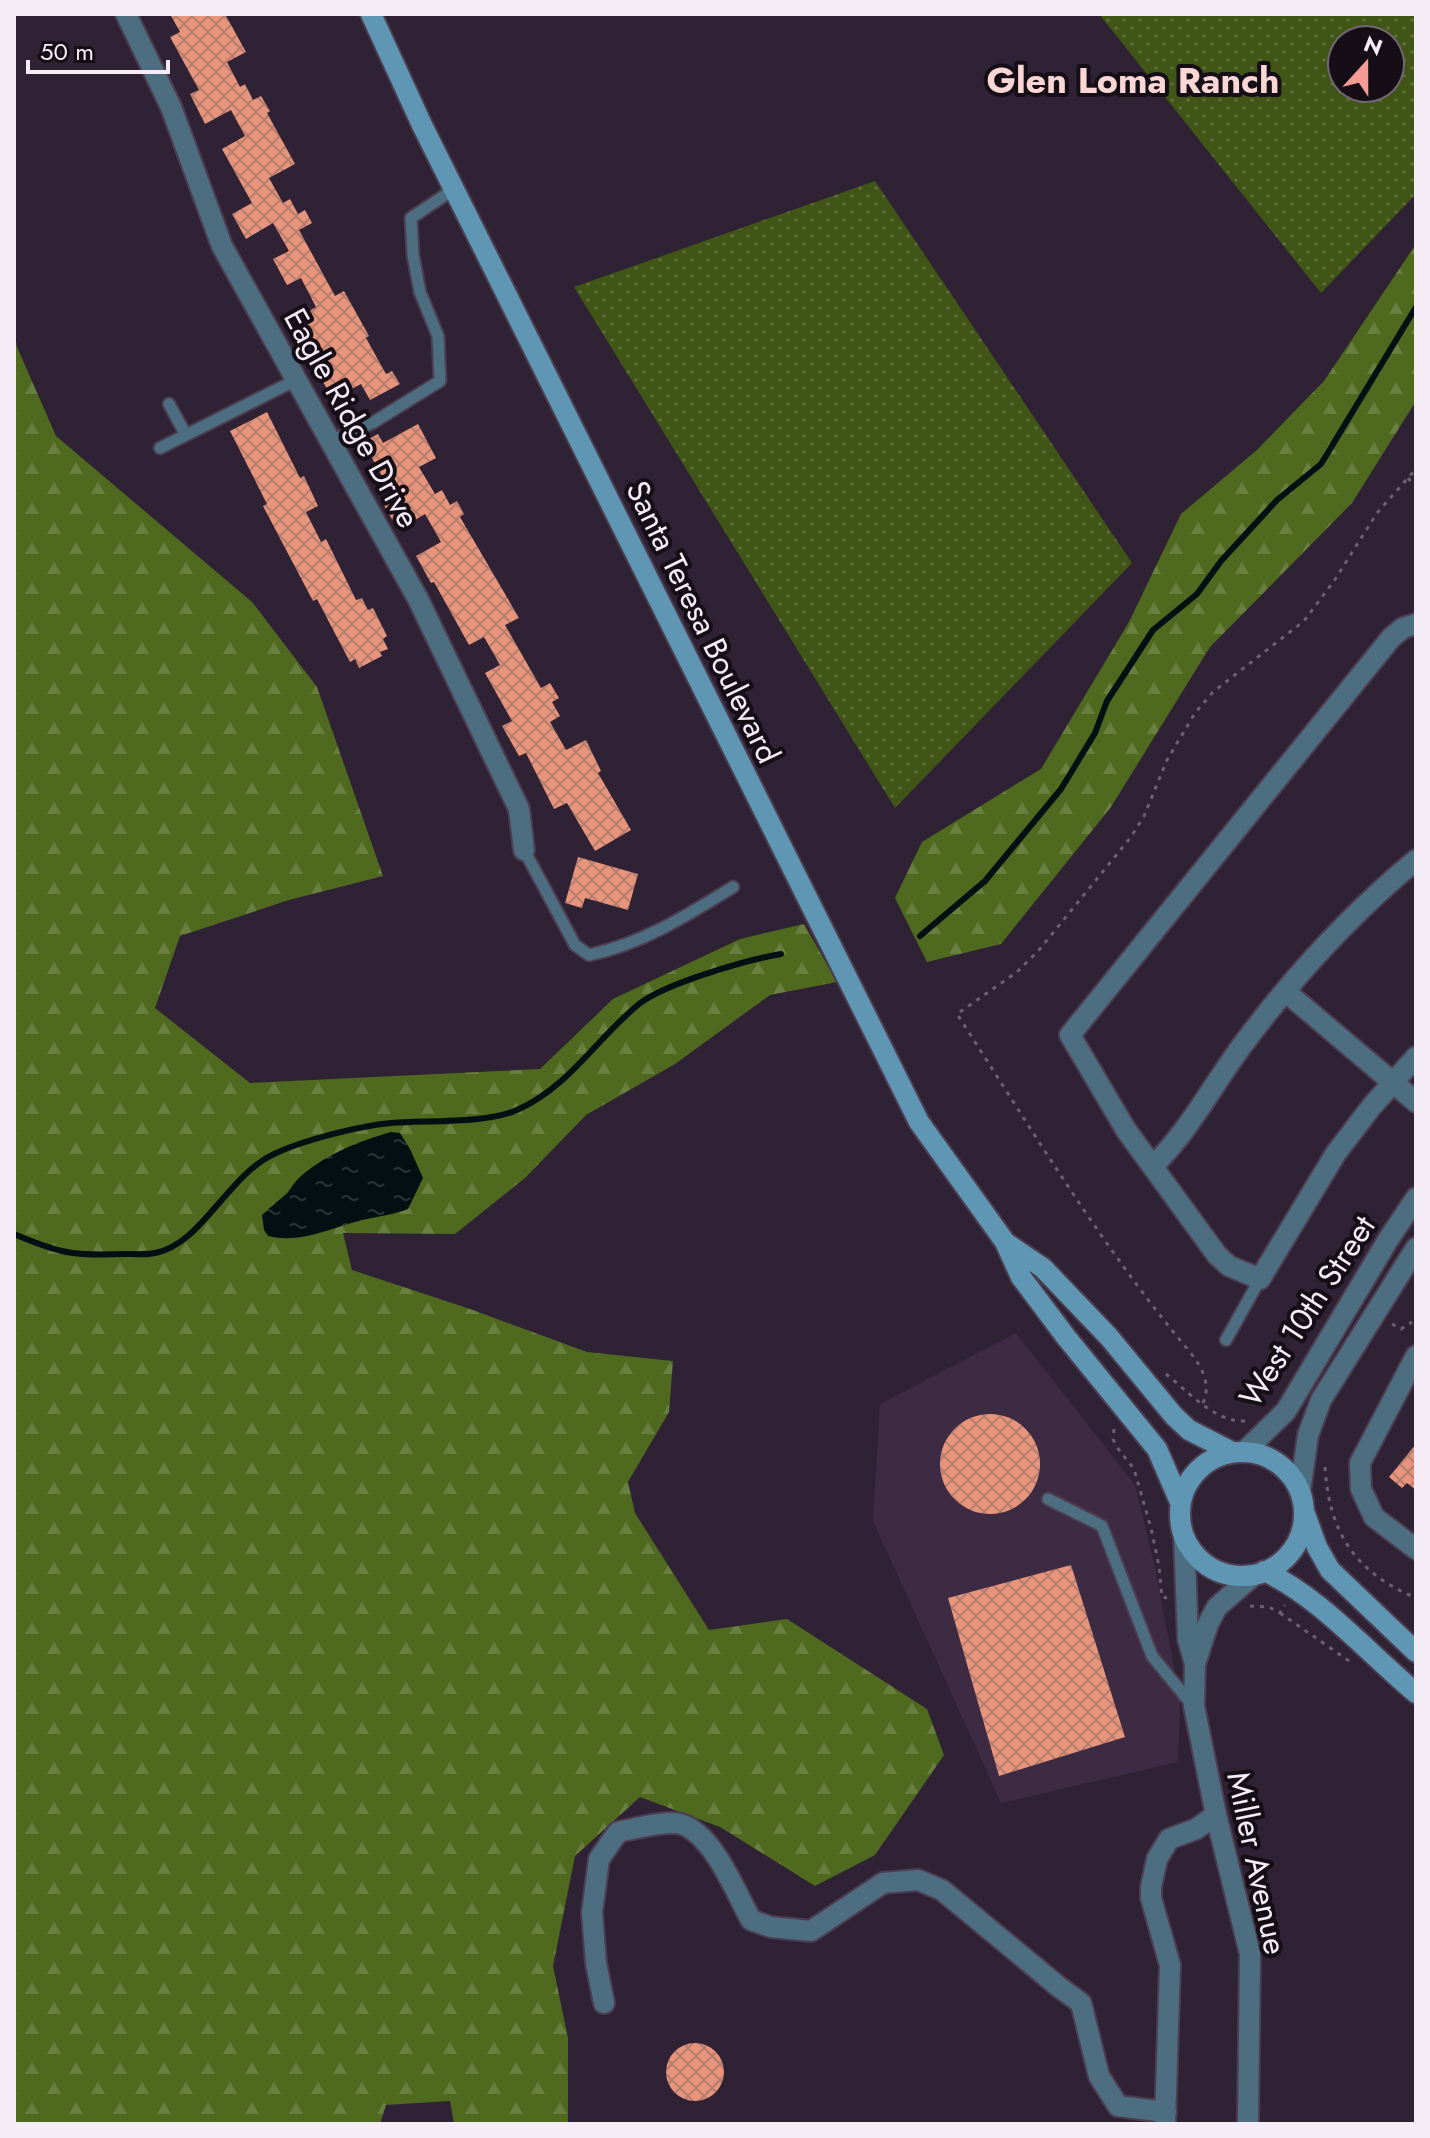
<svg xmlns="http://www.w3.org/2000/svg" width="1430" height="2138" font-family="Jost,sans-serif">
	<defs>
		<pattern id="grass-dots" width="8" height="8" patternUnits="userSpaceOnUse" patternTransform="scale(2)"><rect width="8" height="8" fill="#405516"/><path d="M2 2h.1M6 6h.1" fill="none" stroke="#5c6e39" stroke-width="1.8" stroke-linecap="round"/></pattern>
		<pattern id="forest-firs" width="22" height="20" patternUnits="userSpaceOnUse" patternTransform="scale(2)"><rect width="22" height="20" fill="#4f691e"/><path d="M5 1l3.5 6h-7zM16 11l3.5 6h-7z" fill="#697f3f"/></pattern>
		<pattern id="water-ripples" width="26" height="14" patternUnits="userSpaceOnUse" patternTransform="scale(2)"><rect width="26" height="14" fill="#040f14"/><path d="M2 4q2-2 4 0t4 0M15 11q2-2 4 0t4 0" fill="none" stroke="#293237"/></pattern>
		<pattern id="building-cross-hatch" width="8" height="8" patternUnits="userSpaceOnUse" patternTransform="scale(2)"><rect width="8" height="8" fill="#e6947b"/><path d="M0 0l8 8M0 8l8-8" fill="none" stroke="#b77d6c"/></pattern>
	</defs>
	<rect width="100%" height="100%" fill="#302235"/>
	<path fill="#3d2b43" d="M 1016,1333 L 1135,1485 L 1155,1567 L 1180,1700 L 1178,1762 L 1001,1803 L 873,1521 L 880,1404 Z"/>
	<path fill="url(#grass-dots)" fill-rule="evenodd" d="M 1099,14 L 1416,14 L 1416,194 L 1321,293 ZM 1342,40 L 1390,40 L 1390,88 L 1342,88 Z
		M 875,181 L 1132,563 L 895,808 L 574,287 Z"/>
	<path fill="url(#forest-firs)" d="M 1416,244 L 1416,401 L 1352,503 L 1210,647 L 1111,807 L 1001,944 L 927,962 L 895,898 L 922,842 L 1041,769 L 1129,622 L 1181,514 L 1257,450 L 1324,381 Z
		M 14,332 L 17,347 L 56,436 L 252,602 L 317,687 L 383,876 L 289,900 L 180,936 L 155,1008 L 250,1083 L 540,1069 L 613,999 L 740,939 L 804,924 L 837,982 L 770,995 L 675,1064 L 586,1115 L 525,1178 L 455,1234 L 343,1233 L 352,1270 L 470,1309 L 587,1352 L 673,1361 L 669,1412 L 628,1482 L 635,1513 L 709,1630 L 787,1619 L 927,1709 L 944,1755 L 875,1855 L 815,1886 L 720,1827 L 640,1797 L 575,1856 L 553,1966 L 568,2038 L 568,2124 L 454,2124 L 450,2101 L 386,2105 L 380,2124 L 14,2124 Z"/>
	<path fill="url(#water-ripples)" d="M 391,1132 L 400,1133 L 410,1149 L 423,1178 L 408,1209 C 395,1214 386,1215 372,1218 C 337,1224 305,1245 268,1236 L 264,1230 L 262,1215 C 270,1207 277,1202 285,1195 C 290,1191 292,1185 297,1180 C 321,1156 359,1141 391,1132 Z"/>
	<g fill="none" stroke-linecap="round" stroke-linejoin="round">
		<path stroke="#040f14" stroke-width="6" d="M 920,936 L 985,881 L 1061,789 L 1095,733 L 1107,701 L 1153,630 L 1197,594 L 1221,561 L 1277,500 L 1321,464 L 1416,307
			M 14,1234 C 61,1254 74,1256 125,1254 C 135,1254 146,1255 155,1253 C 201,1245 228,1175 274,1154 C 303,1140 359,1126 391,1123 C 425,1120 486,1124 517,1110 C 568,1088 597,1038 639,1004 C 666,983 747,960 781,954"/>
	</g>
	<path fill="url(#building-cross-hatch)" d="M 170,14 L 225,14 L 246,52 L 227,62 L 240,87 L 245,84 L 253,100 L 261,96 L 270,111 L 267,113 L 295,164 L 269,178 L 283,203 L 290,199 L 298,214 L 305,210 L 312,223 L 299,230 L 335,296 L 344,291 L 369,336 L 366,338 L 386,374 L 392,371 L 400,384 L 370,400 L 361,384 L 333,399 L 319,375 L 332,368 L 317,343 L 309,347 L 294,320 L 316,307 L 301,278 L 287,285 L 273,259 L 289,251 L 273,223 L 246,239 L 232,214 L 252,203 L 222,149 L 245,136 L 231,110 L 205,124 L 190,94 L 199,90 L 170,37 L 180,32 Z
		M 267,412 L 300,478 L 304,476 L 318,506 L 306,512 L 321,542 L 326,539 L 356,600 L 362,598 L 368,610 L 373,608 L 387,636 L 383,639 L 388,649 L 380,652 L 382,656 L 359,668 L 355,659 L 350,662 L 317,599 L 313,601 L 263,506 L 267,504 L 230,431 Z
		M 418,424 L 436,458 L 419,467 L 435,494 L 442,490 L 450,505 L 457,501 L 464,514 L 460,517 L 519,618 L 505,625 L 541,688 L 550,683 L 559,698 L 552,702 L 560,716 L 550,722 L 566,750 L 586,740 L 601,771 L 598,773 L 631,830 L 595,851 L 567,803 L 554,809 L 526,753 L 519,756 L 502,726 L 512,721 L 485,673 L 500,665 L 484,637 L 469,645 L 434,582 L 431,583 L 416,556 L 441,542 L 425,514 L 398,530 L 384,505 L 395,499 L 363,442 L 378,434 L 383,443 Z
		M 578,857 L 638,874 L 628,910 L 585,898 L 582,908 L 565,903 Z
		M940 1464a50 50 0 1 1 100 0a50 50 0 1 1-100 0Z
		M 1416,1444 L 1416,1490 L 1407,1483 L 1402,1488 L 1389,1477 Z
		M 1071,1565 L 1125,1737 L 999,1776 L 948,1598 Z
		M666 2072a29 29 0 1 1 58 0a29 29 0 1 1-58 0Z"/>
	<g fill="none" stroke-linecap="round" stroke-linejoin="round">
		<g stroke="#4c3e50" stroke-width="15">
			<path id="service" d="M 169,404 L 186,435
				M 330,441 L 374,422 L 440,381 L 438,336 L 420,292 L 413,255 L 411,218 L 454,189
				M 160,448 L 296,380
				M 524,850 L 575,945 L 589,955 C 642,944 688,915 733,887
				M 1226,1340 L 1260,1279
				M 1048,1499 L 1102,1526 L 1152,1656 L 1193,1706"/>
		</g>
		<g stroke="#4c3e50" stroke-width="24">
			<path id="minor" d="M 126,14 L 171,107 L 222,246 L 418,599 L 519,809 L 524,850
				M 1416,624 L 1403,628 L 1391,638 L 1070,1035 L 1126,1130 L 1217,1255 L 1229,1266 L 1260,1279 L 1336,1153 L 1372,1106 L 1416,1057
				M 1286,992 L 1416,1102
				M 1153,1166 C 1190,1130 1213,1084 1244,1043 C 1294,976 1352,913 1416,860
				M 1416,1356 L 1360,1463 L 1361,1489 L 1374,1517 L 1416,1549
				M 1244,1452 L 1286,1411 L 1388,1240 L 1416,1198
				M 1300,1492 L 1308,1435 L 1321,1400 L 1416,1248
				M 604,2003 L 596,1963 L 592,1913 L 599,1859 L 618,1832 C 634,1829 667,1820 681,1824 C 713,1834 735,1891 751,1920 L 771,1927 L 811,1931 L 883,1883 L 918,1880 L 942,1890 L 1059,1987 L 1081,2003 L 1099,2076 L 1118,2106 L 1166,2112
				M 1165,2124 L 1170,1965 L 1151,1898 L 1151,1887 L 1157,1859 L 1169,1839 L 1196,1829 L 1216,1815"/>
		</g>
		<g stroke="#4c3e50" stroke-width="24">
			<path id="tertiary" d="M 1184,1537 L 1188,1639 L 1195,1664
				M 1248,2124 L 1250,1954 L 1216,1815 L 1194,1706 L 1195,1664 L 1208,1624 L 1217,1607 L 1254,1575"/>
		</g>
		<g stroke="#4c3e50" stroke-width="24">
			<path id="secondary" d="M 371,14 L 422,125 L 919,1122 L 1005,1242 L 1021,1277 L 1066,1337 L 1157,1449 L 1180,1502
				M 1006,1243 L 1043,1268 L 1109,1337 L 1174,1416 L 1189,1430 L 1232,1452
				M1180 1514a62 62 0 1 1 124 0a62 62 0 1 1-124 0Z
				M 1305,1514 L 1317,1547 L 1330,1570 L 1416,1652
				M 1264,1571 C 1319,1596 1369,1654 1416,1693"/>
		</g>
		<path stroke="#6d6071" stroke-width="3" stroke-dasharray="4 6" stroke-linecap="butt" d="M 1408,478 L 1416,487
			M 1392,1324 L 1401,1329 L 1412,1322
			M 1166,1374 C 1189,1392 1215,1423 1246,1421
			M 1203,1403 C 1215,1376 1191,1354 1175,1334 C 1094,1234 1027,1122 957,1014 L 1017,972 L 1039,950 L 1131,837 L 1144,816 L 1167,760 L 1195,713 L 1213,692 L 1304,621 L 1334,581 L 1377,513 L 1416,469
			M 1114,1429 L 1113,1439 L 1116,1446 L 1134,1469 L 1151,1528 L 1159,1566 L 1162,1597 L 1167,1598
			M 1325,1467 C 1329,1533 1355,1572 1416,1598
			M 1250,1606 L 1269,1607 L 1280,1613 L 1285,1605
			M 1280,1613 L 1352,1663"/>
		<use href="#service" stroke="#4d6e80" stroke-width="11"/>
		<use href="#minor" stroke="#4d6e80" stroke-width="20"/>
		<use href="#tertiary" stroke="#4d6e80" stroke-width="20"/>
		<use href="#secondary" stroke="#5f96b3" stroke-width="20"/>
	</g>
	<g text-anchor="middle" stroke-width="8" stroke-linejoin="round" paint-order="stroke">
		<g font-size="32" fill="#f5ecf8" stroke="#150e17">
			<text transform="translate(352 418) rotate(61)" y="11">Eagle Ridge Drive</text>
			<text transform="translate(703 622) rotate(64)" y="11">Santa Teresa Boulevard</text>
			<text transform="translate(1307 1311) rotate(-57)" y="11">West 10th Street</text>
			<text transform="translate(1257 1863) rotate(78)" y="11">Miller Avenue</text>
		</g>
		<g font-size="36" font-weight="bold" fill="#fad7d4" stroke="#150e17">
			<text x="1133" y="93">Glen Loma Ranch</text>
		</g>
	</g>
	<rect width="1430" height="2138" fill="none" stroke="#f5ecf8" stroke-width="32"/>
	<g transform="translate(1366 64) rotate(21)"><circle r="38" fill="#150e17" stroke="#6f6771" stroke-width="2"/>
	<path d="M0-6L14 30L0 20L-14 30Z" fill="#f59b96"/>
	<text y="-12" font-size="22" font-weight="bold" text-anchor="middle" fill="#f5ecf8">N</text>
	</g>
	<path d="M28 60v12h140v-12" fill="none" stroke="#f5ecf8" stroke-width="4"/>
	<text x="40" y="60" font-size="24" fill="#f5ecf8" stroke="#150e17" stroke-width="6" paint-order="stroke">50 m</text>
</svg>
